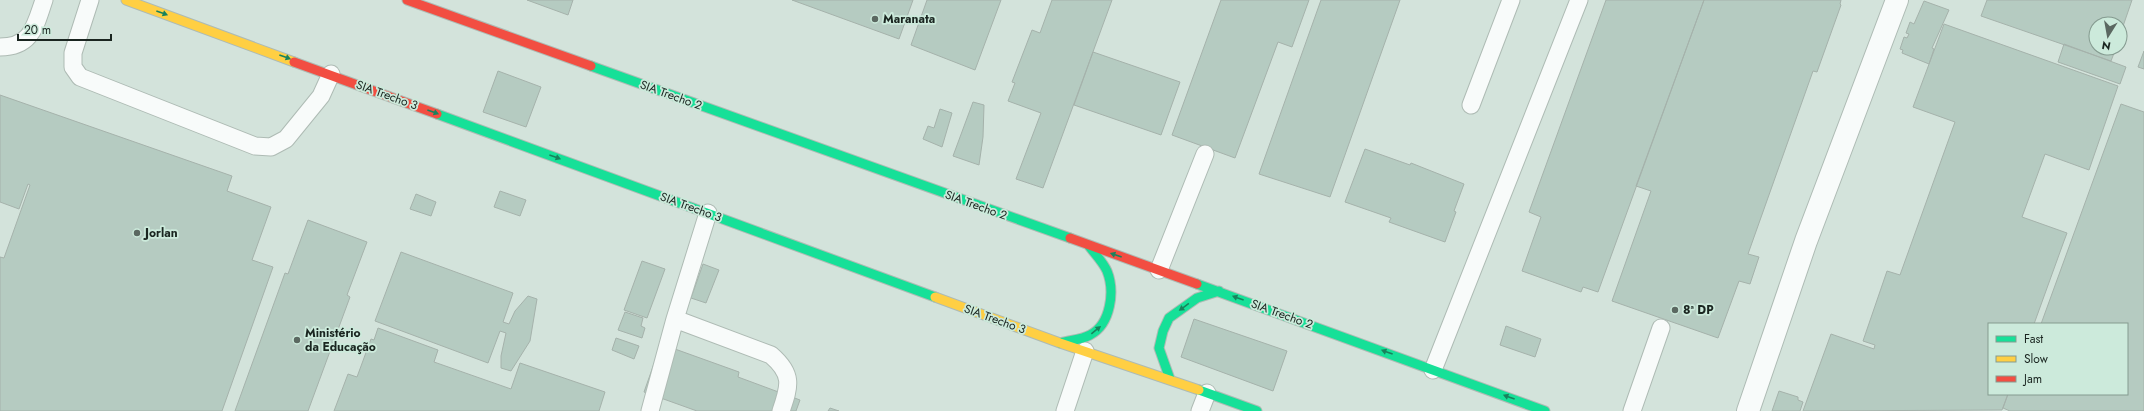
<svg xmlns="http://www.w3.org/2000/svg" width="2144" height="411" font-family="Jost,sans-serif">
	<rect width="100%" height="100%" fill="#d3e3db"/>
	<path fill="#b5cbc1" stroke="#a5b2ab" d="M 527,0 L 573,0 L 568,15 Z
		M 792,0 L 913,0 L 899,39 Z
		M 927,0 L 1001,0 L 975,70 L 911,45 Z
		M 1052,0 L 1112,0 L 1043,188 L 1016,179 L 1041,113 L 1008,101 L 1015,83 L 1012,82 L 1032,30 L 1040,33 Z
		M 1221,0 L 1309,0 L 1292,47 L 1278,42 L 1235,158 L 1172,135 Z
		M 1321,0 L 1400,0 L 1330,197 L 1259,174 Z
		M 1606,0 L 1704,0 L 1598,292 L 1583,287 L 1581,292 L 1522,271 L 1541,217 L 1529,212 Z
		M 1704,0 L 1841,0 L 1840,4 L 1841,5 L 1817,72 L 1813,71 L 1748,254 L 1759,257 L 1750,284 L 1739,281 L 1718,338 L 1612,301 L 1651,191 L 1636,186 Z
		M 1987,0 L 2132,0 L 2120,35 L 2120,24 L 2096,24 L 2096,48 L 2116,48 L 2111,61 L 1981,16 Z
		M 1924,1 L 1949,10 L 1932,48 L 1934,49 L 1929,64 L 1902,53 L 1903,50 L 1900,49 L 1904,37 L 1907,38 L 1909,34 L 1906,33 L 1910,22 L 1914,24 Z
		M 1944,24 L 2118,86 L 2089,170 L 2045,154 L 2022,217 L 2067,233 L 2064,241 L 2034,324 L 1989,324 L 1989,394 L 2008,394 L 2002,410 L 1803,411 L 1831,334 L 1874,349 L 1875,345 L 1863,341 L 1887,271 L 1900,275 L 1955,122 L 1913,107 Z
		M 2064,44 L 2126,67 L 2120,84 L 2058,62 Z
		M 2144,51 L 2144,69 L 2138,67 Z
		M 1093,52 L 1180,82 L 1161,135 L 1074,105 Z
		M 498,71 L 541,87 L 526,127 L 483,112 Z
		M 0,95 L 232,176 L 227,191 L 271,207 L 252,260 L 273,267 L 222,411 L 0,411 L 0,257 L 4,258 L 30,185 L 28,184 L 19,209 L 0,202 Z
		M 973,102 L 984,105 L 983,137 L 979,165 L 953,156 Z
		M 2121,104 L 2144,112 L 2144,411 L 2010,411 L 2003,408 L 2008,394 L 2127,394 L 2127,324 L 2041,324 Z
		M 940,109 L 952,113 L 942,147 L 923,139 L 928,126 L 934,128 Z
		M 1365,149 L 1410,165 L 1411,163 L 1464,184 L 1454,211 L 1456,212 L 1445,242 L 1389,222 L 1391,218 L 1345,202 Z
		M 500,191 L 526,200 L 520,216 L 494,207 Z
		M 416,194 L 436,202 L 431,216 L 410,209 Z
		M 308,220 L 367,242 L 347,295 L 350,297 L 308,411 L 235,411 L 285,273 L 288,274 Z
		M 401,252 L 513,293 L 503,322 L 509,324 L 515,311 L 528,296 L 537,299 L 530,341 L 511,371 L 501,368 L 501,356 L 506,333 L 500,331 L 488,363 L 375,321 Z
		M 642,261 L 665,269 L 647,318 L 624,310 Z
		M 703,264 L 719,270 L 706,303 L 691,298 Z
		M 625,312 L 643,318 L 641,326 L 645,328 L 642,338 L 618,330 Z
		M 1194,319 L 1287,351 L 1273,391 L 1181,357 Z
		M 1506,326 L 1541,339 L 1535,357 L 1500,345 Z
		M 378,328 L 438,350 L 434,362 L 511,389 L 520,363 L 605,392 L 599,411 L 334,411 L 348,374 L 357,377 L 371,339 L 374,340 Z
		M 616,338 L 639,346 L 634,359 L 612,350 Z
		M 661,344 L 739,372 L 738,377 L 800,400 L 796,411 L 697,411 L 644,392 Z
		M 1779,391 L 1798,397 L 1798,400 L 1803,402 L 1800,411 L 1772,411 Z
		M 830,408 L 839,411 L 828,411 Z"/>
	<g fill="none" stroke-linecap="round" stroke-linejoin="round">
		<g stroke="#aebbb4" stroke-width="19">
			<path id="lane" d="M 90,0 L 73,53 L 73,67 L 80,77 L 255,146 L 271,147 L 286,139 L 321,96 L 331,74
				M 0,47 C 32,47 35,26 44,0
				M 1471,105 L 1511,0
				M 1159,270 L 1205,154
				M 675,319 L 771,355 C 793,374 790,385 781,411
				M 1433,370 L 1579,0
				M 650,411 L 675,319 L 708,213
				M 1065,411 L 1085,351
				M 1200,411 L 1207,393
				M 1632,411 L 1661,328"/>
		</g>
		<g stroke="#aebbb4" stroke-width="24">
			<path id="street" d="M 1748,411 L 1806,241 L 1897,0"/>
		</g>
		<g stroke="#aebbb4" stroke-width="11">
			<path id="fast" d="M 591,66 L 1070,238
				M 437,114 L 935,297
				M 1197,284 L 1545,411
				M 1060,343 C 1070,340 1081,340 1090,335 C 1111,324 1115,291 1107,271 C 1103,262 1095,254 1089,246
				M 1170,379 L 1159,348 L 1163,331 L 1169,318 L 1197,298 L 1219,291
				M 1199,390 L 1257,411"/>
		</g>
		<g stroke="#aebbb4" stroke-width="11">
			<path id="slow" d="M 126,0 L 294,62
				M 935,297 L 1060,343 L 1199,390"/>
		</g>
		<g stroke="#aebbb4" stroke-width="11">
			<path id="jam" d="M 407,0 L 591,66
				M 294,62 L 437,114
				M 1070,238 L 1197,284"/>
		</g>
		<use href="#lane" stroke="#f8fbfa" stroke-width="17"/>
		<use href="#street" stroke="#f8fbfa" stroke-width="22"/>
		<use href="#fast" stroke="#16e098" stroke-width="9"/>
		<use href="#slow" stroke="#ffcf43" stroke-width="9"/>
		<use href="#jam" stroke="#f24e42" stroke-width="9"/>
	</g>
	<defs><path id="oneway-solid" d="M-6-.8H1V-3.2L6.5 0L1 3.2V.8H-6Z"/></defs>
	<g fill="#18825c">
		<use href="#oneway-solid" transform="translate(162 13) rotate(20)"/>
		<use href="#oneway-solid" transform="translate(285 57) rotate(20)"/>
		<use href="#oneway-solid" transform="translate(433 112) rotate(20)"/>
		<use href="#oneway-solid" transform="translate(555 157) rotate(20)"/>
		<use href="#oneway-solid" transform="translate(1116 255) rotate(-161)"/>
		<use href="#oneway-solid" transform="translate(1238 298) rotate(-160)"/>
		<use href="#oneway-solid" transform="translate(1184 307) rotate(144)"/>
		<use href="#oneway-solid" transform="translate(1096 330) rotate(-39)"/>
		<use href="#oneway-solid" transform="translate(1387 352) rotate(-160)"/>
		<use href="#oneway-solid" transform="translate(1509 397) rotate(-160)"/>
	</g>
	<g fill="#5b6861" stroke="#cceadb" stroke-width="1.5">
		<circle cx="875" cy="19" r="4"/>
		<circle cx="137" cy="233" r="4"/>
		<circle cx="1675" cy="310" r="4"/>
		<circle cx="297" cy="340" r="4"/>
	</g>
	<g text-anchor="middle" stroke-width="3.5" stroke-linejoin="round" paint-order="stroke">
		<g font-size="12" font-weight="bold" fill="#1a2520" stroke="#cceadb" text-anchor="start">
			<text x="883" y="23">Maranata</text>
			<text x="145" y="237">Jorlan</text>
			<text x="1683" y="314">8ª DP</text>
			<text x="305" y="337">Ministério<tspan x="305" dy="14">da Educação</tspan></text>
		</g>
		<g font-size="12" fill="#1a2520" stroke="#cceadb">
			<text transform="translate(387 95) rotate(20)" y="4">SIA Trecho 3</text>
			<text transform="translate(671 95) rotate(20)" y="4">SIA Trecho 2</text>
			<text transform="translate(976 205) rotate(20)" y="4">SIA Trecho 2</text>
			<text transform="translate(691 207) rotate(20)" y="4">SIA Trecho 3</text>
			<text transform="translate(1282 314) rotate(20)" y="4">SIA Trecho 2</text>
			<text transform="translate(995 319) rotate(20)" y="4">SIA Trecho 3</text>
		</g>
	</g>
	<rect x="1988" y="323" width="140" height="72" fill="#cceadb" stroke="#859b90"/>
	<rect x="1996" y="336" width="20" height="6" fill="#16e098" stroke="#859b90"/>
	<text x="2024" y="343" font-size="12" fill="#1a2520">Fast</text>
	<rect x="1996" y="356" width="20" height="6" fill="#ffcf43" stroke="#859b90"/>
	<text x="2024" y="363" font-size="12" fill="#1a2520">Slow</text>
	<rect x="1996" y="376" width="20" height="6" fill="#f24e42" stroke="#859b90"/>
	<text x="2024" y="383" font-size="12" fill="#1a2520">Jam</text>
	<g transform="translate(2108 36) rotate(191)"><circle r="19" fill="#cceadb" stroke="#859b90"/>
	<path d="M0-3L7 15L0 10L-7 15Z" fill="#5b6861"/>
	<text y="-6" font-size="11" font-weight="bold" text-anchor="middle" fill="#1a2520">N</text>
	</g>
	<path d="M18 34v6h93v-6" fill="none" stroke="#1a2520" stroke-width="2"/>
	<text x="24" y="34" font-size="12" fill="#1a2520" stroke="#cceadb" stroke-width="3" paint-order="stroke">20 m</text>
</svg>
